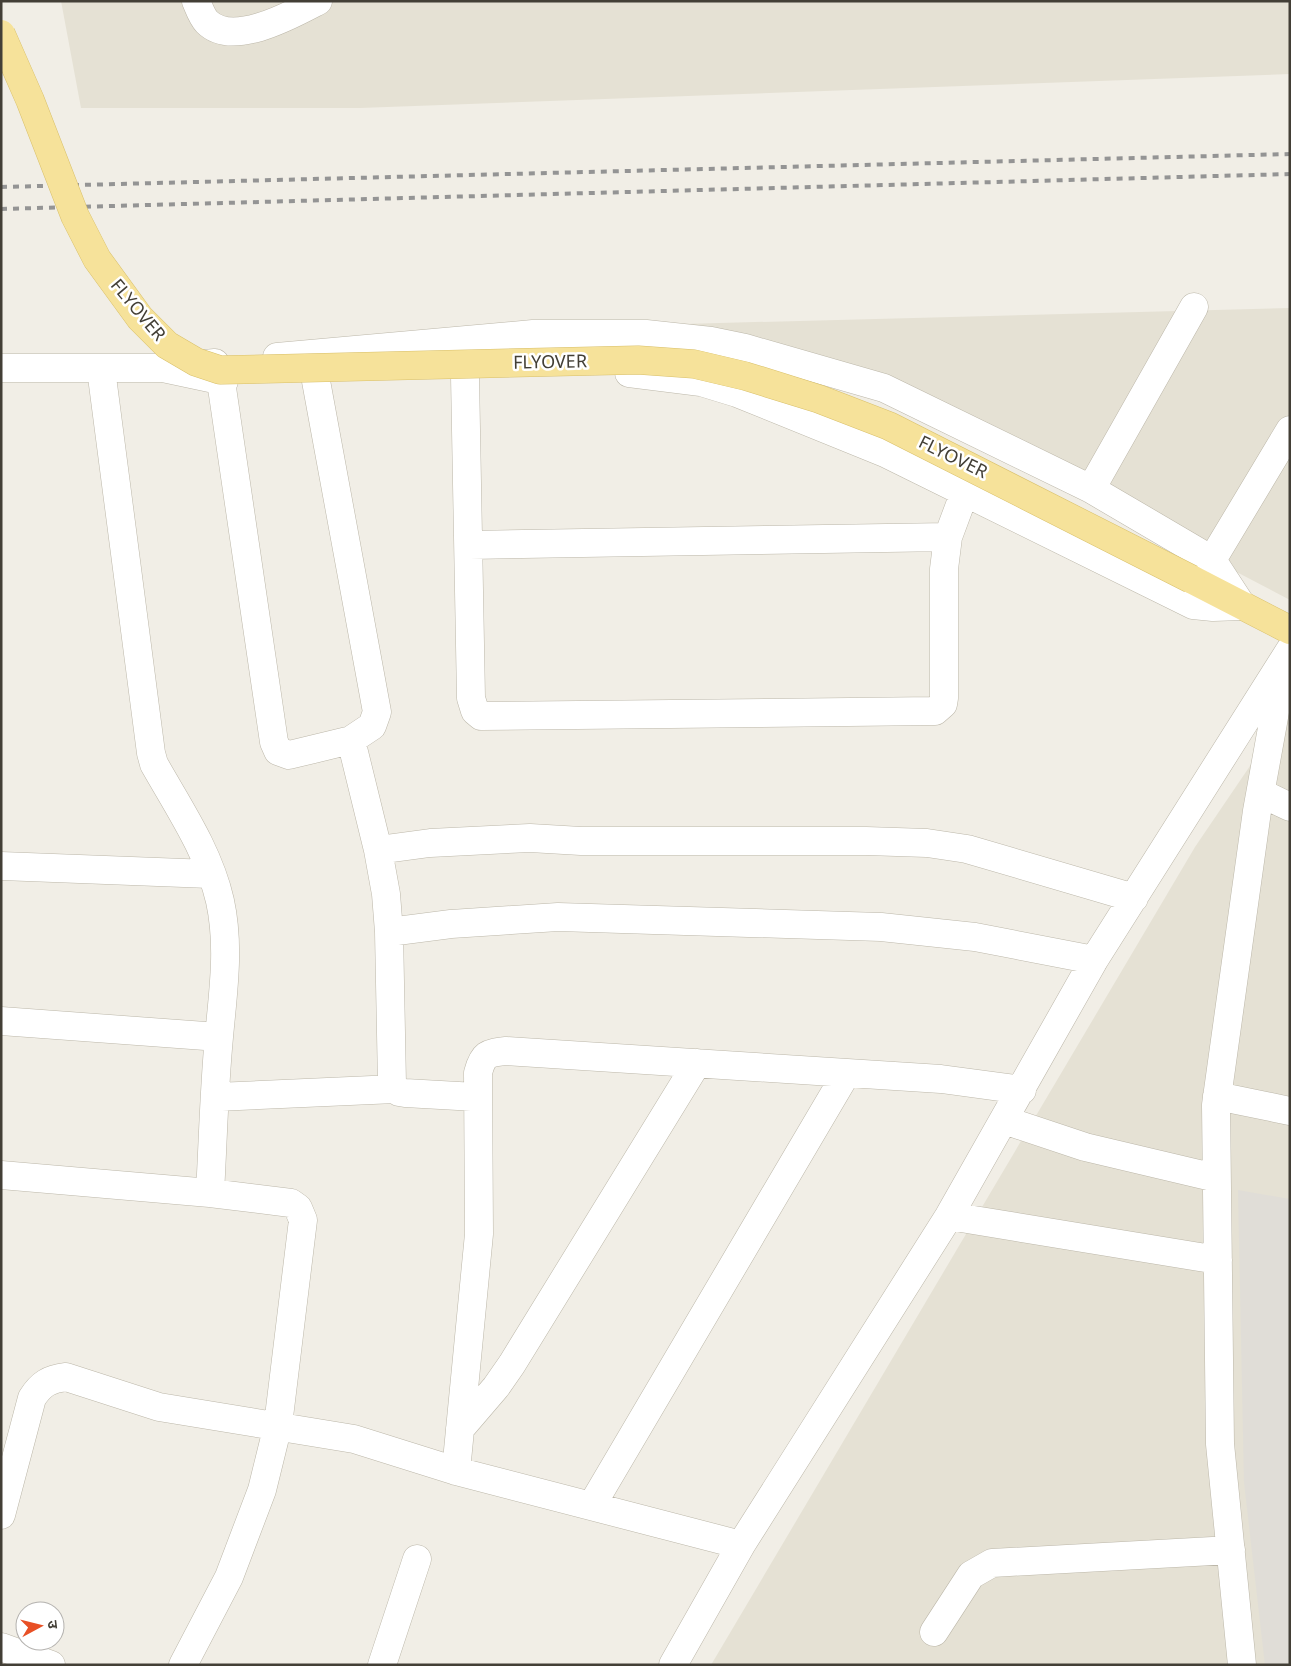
<svg xmlns="http://www.w3.org/2000/svg" width="1291" height="1666" font-family="'Noto Sans','Noto Sans Devanagari',sans-serif">
	<rect width="100%" height="100%" fill="#f1eee6"/>
	<path fill="#e5e1d4" d="M 61,1 L 1290,1 L 1290,74 L 360,108 L 81,108 Z
		M 1290,308 L 1290,600 L 1120,511 L 796,361 L 683,324 Z
		M 1290,707 L 1290,1665 L 711,1665 L 1195,847 Z"/>
	<path fill="#e0ddd7" d="M 1238,1190 L 1290,1199 L 1290,1665 L 1265,1665 L 1244,1482 Z"/>
	<g fill="none" stroke-linecap="round" stroke-linejoin="round">
		<g stroke="#bcb7a9" stroke-width="29">
			<path id="minor" d="M 196,1 C 199,8 202,17 207,22 C 233,48 293,14 318,1
				M 277,357 L 533,334 L 646,334 L 711,341 L 745,348 L 884,388 L 1091,489 L 1212,560 L 1242,606 L 1213,607 L 1193,605 L 885,453 L 737,393 L 701,382 L 629,373
				M 1,368 L 163,368 L 215,363
				M 163,368 L 224,381
				M 101,369 L 151,753 L 154,764 C 179,808 209,852 220,901 C 230,947 223,992 219,1037 C 214,1089 213,1141 210,1193
				M 465,376 L 471,698 L 475,711 L 481,716 L 935,711 L 943,704 L 944,698 L 944,569 L 948,537 L 964,494
				M 221,381 L 274,742 L 278,751 L 289,755 L 351,740 L 372,726 L 377,712 L 316,381
				M 1091,489 L 1194,307
				M 470,545 L 948,537
				M 1212,560 L 1290,430
				M 351,740 L 378,850 L 386,894 L 389,932 L 392,1084 L 399,1092 L 405,1093 L 476,1097
				M 1261,793 L 1290,807
				M 378,850 L 430,843 L 530,838 L 581,841 L 866,841 L 927,843 L 967,849 L 1134,898
				M 1,866 L 210,874
				M 389,932 L 451,924 L 558,917 L 881,927 L 975,937 L 1094,960
				M 1,1021 L 219,1037
				M 1217,1096 L 1290,1111
				M 216,1097 L 395,1089
				M 1004,1120 L 1085,1147 L 1216,1178
				M 1,1175 L 210,1193 L 291,1203 L 298,1208 L 303,1220 L 278,1425 L 262,1490 L 229,1577 L 183,1665
				M 949,1216 L 1218,1260
				M 460,1429 L 496,1387 L 512,1364 L 697,1063
				M 456,1471 L 479,1234 L 478,1073 C 483,1054 487,1053 506,1051 L 941,1079 L 1022,1090
				M 592,1505 L 846,1074
				M 1,1515 L 32,1398 C 41,1384 49,1379 66,1377 L 159,1407 L 354,1439 L 456,1471 L 741,1545
				M 934,1632 L 971,1575 L 992,1563 L 1231,1550
				M 1,1647 L 51,1665
				M 382,1665 L 417,1559
				M 673,1665 L 741,1545 L 949,1216 L 1094,960 L 1290,650
				M 1242,1665 L 1220,1444 L 1216,1105 L 1257,811 L 1282,673"/>
		</g>
		<g stroke="#d9c06b" stroke-width="29">
			<path id="major" d="M 1191,579 L 1290,630"/>
		</g>
		<use href="#minor" stroke="#fff" stroke-width="28"/>
		<use href="#major" stroke="#f6e29a" stroke-width="28"/>
		<path stroke="#949494" stroke-width="4" stroke-dasharray="6 6" stroke-linecap="butt" d="M 1,187 L 1290,154
			M 1,209 L 1290,174"/>
		<g stroke="#d9c06b" stroke-width="29" stroke-linecap="butt">
			<path id="major-bridge" d="M 1,34 L 30,100 L 75,216 L 97,259 L 140,318 L 167,345 L 196,362 L 220,370 L 638,360 L 694,364 L 745,376 L 819,399 L 889,426 L 1191,579"/>
		</g>
		<use href="#major-bridge" stroke="#f6e29a" stroke-width="28"/>
	</g>
	<g text-anchor="middle" stroke-width="5" stroke-linejoin="round" paint-order="stroke">
		<g font-size="18" fill="#433f36" stroke="#fff">
			<text transform="translate(138 310) rotate(50)" y="6">FLYOVER</text>
			<text transform="translate(550 362) rotate(-1)" y="6">FLYOVER</text>
			<text transform="translate(953 457) rotate(26)" y="6">FLYOVER</text>
		</g>
	</g>
	<rect width="1291" height="1666" fill="none" stroke="#433f36" stroke-width="5"/>
	<g transform="translate(40 1626) rotate(83)"><circle r="24" fill="#ffffff" stroke="#b4b2af"/>
	<path d="M0-4L9 19L0 12L-9 19Z" fill="#e85025"/>
	<text y="-8" font-size="14" font-weight="bold" text-anchor="middle" fill="#433f36">उ</text>
	</g>
</svg>
